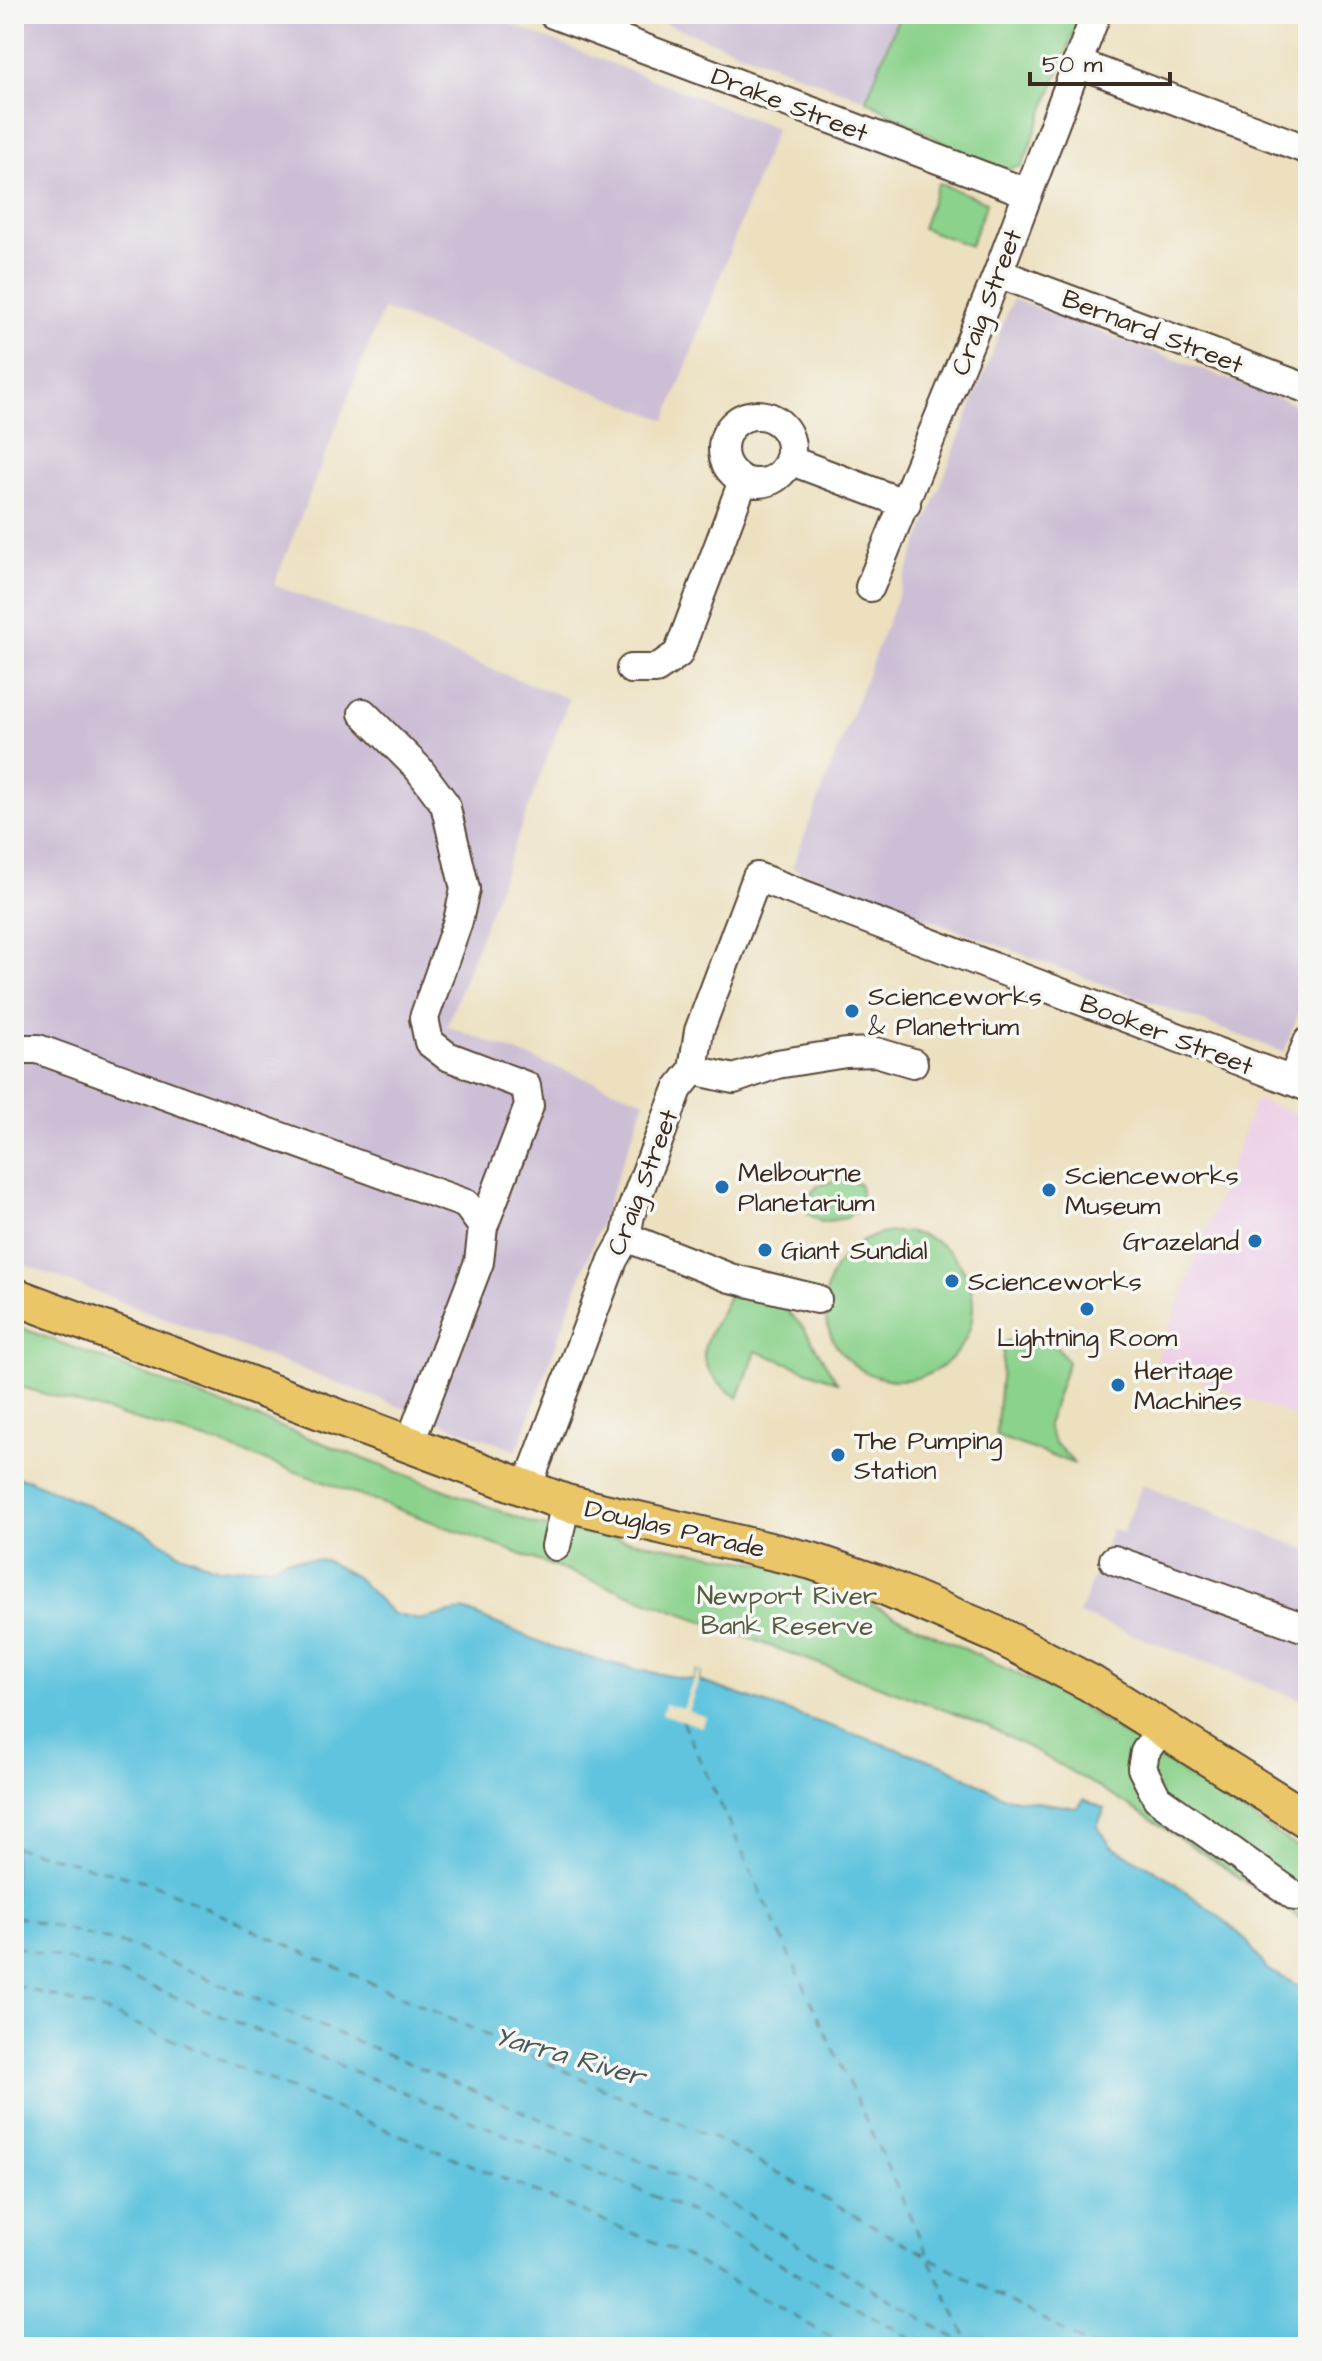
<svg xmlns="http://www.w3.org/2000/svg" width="1322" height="2361" font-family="'Architects Daughter',sans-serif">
	<rect width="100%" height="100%" fill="#f6f6f2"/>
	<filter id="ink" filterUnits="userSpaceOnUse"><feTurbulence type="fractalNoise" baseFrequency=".0125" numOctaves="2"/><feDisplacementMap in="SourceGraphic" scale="16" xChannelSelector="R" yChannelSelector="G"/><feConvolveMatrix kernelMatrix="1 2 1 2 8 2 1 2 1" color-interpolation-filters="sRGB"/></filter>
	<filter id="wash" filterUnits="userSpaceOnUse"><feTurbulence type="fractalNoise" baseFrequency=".006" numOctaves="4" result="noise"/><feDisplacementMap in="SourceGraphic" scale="32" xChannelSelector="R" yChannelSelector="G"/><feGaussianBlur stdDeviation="1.8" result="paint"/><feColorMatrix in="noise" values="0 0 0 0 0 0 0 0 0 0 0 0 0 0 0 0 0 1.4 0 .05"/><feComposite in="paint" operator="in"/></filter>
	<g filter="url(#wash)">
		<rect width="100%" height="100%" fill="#ece0bf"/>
		<path fill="#edd0e8" d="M 1256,1099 L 1308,1119 L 1308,1422 L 1156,1363 Z"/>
		<path fill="#ccbed4" d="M 14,14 L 485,14 L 776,128 L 666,420 L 383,309 L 274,585 L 569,699 L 447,1026 L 645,1101 L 517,1451 L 14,1261 Z
			M 641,14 L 900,14 L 866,100 Z
			M 1013,299 L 1308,409 L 1308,989 L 1284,1052 L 792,868 Z
			M 1142,1485 L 1308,1550 L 1308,1702 L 1079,1614 L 1112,1529 L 1123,1533 Z"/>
		<path fill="#8bd28c" stroke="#637e55" stroke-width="2" d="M 900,14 L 1081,14 L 1022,166 L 995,171 L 866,100 Z
			M 938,183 L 987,202 L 970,246 L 922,228 Z
			M 841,1179 L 860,1184 L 862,1203 L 847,1218 L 821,1222 L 807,1213 L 807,1197 L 818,1186 Z
			M825 1306a74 74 0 1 1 148 0a74 74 0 1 1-148 0Z
			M 732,1289 L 778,1302 L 804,1328 L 837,1382 L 756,1351 L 738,1398 C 678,1357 711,1340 732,1289 Z
			M 14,1325 L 537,1525 L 796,1569 L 1066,1697 L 1308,1854 L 1308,1924 C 1202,1852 1098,1781 983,1724 L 220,1444 L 14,1385 Z
			M 1025,1333 L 1057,1347 L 1068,1362 L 1047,1425 L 1054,1442 L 1075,1464 L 996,1436 L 1004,1343 Z"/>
		<path fill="#60c4de" stroke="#4e777e" stroke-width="2" d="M 14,1477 L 27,1479 L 145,1531 L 183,1555 L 220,1569 L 273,1565 L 287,1559 L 325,1560 L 356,1577 L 393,1614 L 419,1620 L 464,1610 L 559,1650 L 638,1670 L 693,1680 L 697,1671 L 701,1673 L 699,1681 L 944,1765 L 1004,1797 L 1077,1808 L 1084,1799 L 1105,1809 L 1097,1825 L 1111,1846 L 1165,1876 L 1220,1917 L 1245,1939 L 1267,1969 L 1299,1986 L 1308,1999 L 1308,2347 L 14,2347 Z"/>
		<path fill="#ece0bf" d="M 697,1671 L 701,1673 L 688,1711 L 706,1717 L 702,1727 L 662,1714 L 665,1704 L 683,1708 Z"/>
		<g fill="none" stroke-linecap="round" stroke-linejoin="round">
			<path stroke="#465858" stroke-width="2" stroke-dasharray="10 8" stroke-linecap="butt" d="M 682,1721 L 970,2346
				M 14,1847 L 149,1882 L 722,2142 L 1092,2347
				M 14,1916 L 133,1947 L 702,2187 L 970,2347
				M 14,1946 L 123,1975 L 691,2212 L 926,2347
				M 14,1985 L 107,2012 L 680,2253 L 849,2347"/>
		</g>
	</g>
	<g filter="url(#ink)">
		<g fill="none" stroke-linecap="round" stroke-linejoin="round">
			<g stroke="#564536" stroke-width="32">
				<path id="minor" d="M 553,14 L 1028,193
					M 1077,63 L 1308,150
					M 998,273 L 1308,389
					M723 449a34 34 0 1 1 68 0a34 34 0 1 1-68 0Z
					M 789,460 L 906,504
					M 870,587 L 998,273 L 1096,14
					M 631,669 L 656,669 L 678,654 L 743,481
					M 363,713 L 418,768 L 445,804 L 465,889 L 458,921 L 424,1018 L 429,1042 L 447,1056 L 526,1086 L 529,1106 L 483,1227
					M 14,1049 L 38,1049 L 466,1204 L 483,1227 L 479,1262 L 409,1445
					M 693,1070 L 734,1079 L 777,1064 L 846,1053 L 876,1052 L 913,1063
					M 1292,1081 L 1308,1042
					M 626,1237 L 730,1278 L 817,1299
					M 526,1490 L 613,1260 L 626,1237 L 630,1215 L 678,1089 L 693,1070 L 699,1031 L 757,877 L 1308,1087
					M 556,1546 L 566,1503
					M 1114,1560 L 1308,1629
					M 1162,1727 L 1145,1752 L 1142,1768 L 1157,1798 L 1295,1896"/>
			</g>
			<g stroke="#564536" stroke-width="40">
				<path id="major" d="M 14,1296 L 566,1503 L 812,1561 L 879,1584 L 1000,1636 L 1090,1683 L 1308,1820"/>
			</g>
			<use href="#minor" stroke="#fff" stroke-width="28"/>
			<use href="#major" stroke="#ebc669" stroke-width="36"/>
		</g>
	</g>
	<g fill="#1f6fb2" stroke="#f6f6f2" stroke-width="3">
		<circle cx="852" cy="1011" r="8"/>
		<circle cx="722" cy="1187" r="8"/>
		<circle cx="1049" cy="1190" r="8"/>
		<circle cx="1255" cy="1241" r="8"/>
		<circle cx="765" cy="1250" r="8"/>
		<circle cx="952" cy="1281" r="8"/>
		<circle cx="1087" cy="1309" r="8"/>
		<circle cx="1118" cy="1385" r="8"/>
		<circle cx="838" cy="1455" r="8"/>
	</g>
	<g text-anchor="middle" stroke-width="7" stroke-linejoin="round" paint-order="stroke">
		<g font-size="26" fill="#3b2a1e" stroke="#f6f6f2">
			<text transform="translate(790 104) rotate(21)" y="9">Drake Street</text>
			<text transform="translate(986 302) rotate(-69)" y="9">Craig Street</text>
			<text transform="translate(1153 331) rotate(21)" y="9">Bernard Street</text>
			<text transform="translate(1167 1034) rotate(21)" y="9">Booker Street</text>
			<text transform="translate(642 1182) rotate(-69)" y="9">Craig Street</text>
			<text transform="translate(675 1528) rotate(13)" y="9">Douglas Parade</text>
		</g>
		<g font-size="26" fill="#3b2a1e" stroke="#f6f6f2" text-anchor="start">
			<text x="868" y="1005">Scienceworks<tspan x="868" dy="30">&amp; Planetrium</tspan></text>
			<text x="738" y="1181">Melbourne<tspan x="738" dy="30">Planetarium</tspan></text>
			<text x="1065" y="1184">Scienceworks<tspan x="1065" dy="30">Museum</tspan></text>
			<text x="1239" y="1250" text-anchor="end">Grazeland</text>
			<text x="781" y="1259">Giant Sundial</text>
			<text x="968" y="1290">Scienceworks</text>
			<text x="1087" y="1346" text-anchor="middle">Lightning Room</text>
			<text x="1134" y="1379">Heritage<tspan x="1134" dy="30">Machines</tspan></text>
			<text x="854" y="1449">The Pumping<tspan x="854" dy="30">Station</tspan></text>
		</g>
		<g font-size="26" fill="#535c3f" stroke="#f6f6f2">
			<text x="787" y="1604">Newport River<tspan x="787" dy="30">Bank Reserve</tspan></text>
		</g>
		<g font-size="28" font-style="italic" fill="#465858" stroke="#f6f6f2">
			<text transform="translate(570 2055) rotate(16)" y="10">Yarra River</text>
		</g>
	</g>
	<rect width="1322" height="2361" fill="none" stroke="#f6f6f2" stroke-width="48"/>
	<path d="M1030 72v12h140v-12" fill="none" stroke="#3b2a1e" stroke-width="4"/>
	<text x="1042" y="72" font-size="24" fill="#3b2a1e" stroke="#f6f6f2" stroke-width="6" paint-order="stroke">50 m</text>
</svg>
